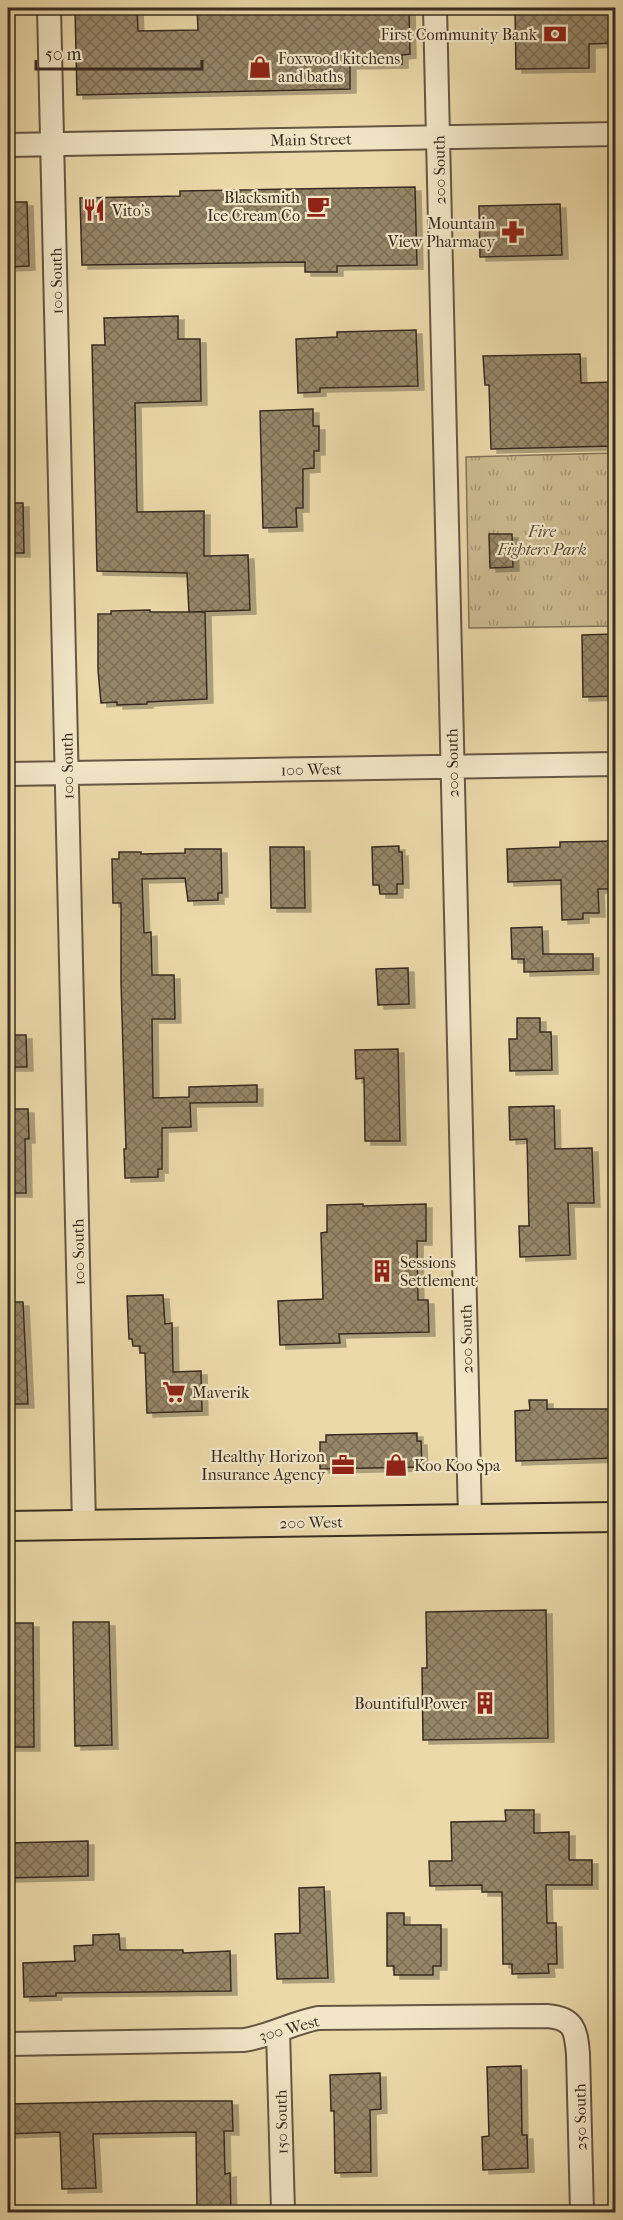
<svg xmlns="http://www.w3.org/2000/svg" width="623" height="2220" font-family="'IM FELL French Canon',serif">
	<defs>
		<pattern id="park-tufts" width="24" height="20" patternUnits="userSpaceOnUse" patternTransform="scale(1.5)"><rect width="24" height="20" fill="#cdbc92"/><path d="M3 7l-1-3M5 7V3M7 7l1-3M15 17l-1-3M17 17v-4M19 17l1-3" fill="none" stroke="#a79977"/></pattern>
		<pattern id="building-cross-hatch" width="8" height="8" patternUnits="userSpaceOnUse" patternTransform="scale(1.5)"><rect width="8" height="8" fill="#968668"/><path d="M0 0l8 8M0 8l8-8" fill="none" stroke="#7b6e55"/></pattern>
		<filter id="shadow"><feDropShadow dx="6" dy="4" stdDeviation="0" flood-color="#0004"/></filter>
	</defs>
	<rect width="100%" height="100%" fill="#ebd9a9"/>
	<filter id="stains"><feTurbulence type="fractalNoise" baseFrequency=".00333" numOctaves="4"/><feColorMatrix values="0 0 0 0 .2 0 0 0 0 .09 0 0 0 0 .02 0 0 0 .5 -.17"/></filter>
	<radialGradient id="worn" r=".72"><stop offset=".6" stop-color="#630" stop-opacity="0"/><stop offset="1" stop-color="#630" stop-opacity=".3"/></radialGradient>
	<path fill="url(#park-tufts)" stroke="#83745a" stroke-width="1.5" d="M 615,453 L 614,626 L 469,628 L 466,457 Z"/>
	<path fill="url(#building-cross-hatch)" stroke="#392c21" stroke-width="1.5" filter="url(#shadow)" d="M 75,8 L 137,8 L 138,31 L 198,30 L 197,8 L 409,8 L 410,54 L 402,55 L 402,64 L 350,65 L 350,89 L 77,95 Z
		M 515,8 L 615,8 L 615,43 L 589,44 L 589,68 L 516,69 Z
		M 415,187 L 417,265 L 337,266 L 337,272 L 305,272 L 305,262 L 82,265 L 80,198 L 180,196 L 180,191 Z
		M 8,202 L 27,202 L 29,266 L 8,267 Z
		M 560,204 L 562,255 L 480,257 L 479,206 Z
		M 178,316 L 178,339 L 200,339 L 201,401 L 135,403 L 137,512 L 204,511 L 204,556 L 248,555 L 250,610 L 189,612 L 187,573 L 97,571 L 92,345 L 105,345 L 104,318 Z
		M 416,330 L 418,386 L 320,388 L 320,392 L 298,393 L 296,339 L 337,337 L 337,332 Z
		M 580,354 L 581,383 L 614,382 L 615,446 L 491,449 L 489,385 L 485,385 L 483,356 Z
		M 313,409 L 313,426 L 319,426 L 319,451 L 314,451 L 314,468 L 303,469 L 303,508 L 296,508 L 297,527 L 263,528 L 260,411 Z
		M 8,503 L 23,503 L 24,553 L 8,553 Z
		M 489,534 L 512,534 L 513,567 L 490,568 Z
		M 150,610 L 150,612 L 205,612 L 207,699 L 147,702 L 147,704 L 117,705 L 117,702 L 101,703 L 98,670 L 98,614 L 111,614 L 111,611 Z
		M 615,634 L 615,696 L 583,697 L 582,635 Z
		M 615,841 L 615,889 L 598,889 L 599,913 L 583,913 L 583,919 L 562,920 L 561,880 L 508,882 L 507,849 L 560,847 L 560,842 Z
		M 399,846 L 399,852 L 402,852 L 403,884 L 397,884 L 397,894 L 380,894 L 379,885 L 373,885 L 372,847 Z
		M 270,847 L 304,847 L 305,908 L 271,908 Z
		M 185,849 L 221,849 L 222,893 L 218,893 L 218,900 L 188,901 L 185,878 L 142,879 L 144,933 L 151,932 L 152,975 L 174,975 L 175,1019 L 152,1019 L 153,1098 L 189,1097 L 189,1087 L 257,1085 L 257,1102 L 190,1103 L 191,1127 L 162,1128 L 162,1169 L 158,1169 L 158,1177 L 125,1178 L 124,1149 L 126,1149 L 121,982 L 121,903 L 113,903 L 112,859 L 119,859 L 119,852 L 141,852 L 141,854 L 185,853 Z
		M 542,927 L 543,954 L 593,954 L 593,970 L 524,972 L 524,959 L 512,959 L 511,928 Z
		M 408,968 L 409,1004 L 378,1005 L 376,969 Z
		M 517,1018 L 540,1018 L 540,1032 L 551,1032 L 552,1070 L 510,1071 L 509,1039 L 517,1039 Z
		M 8,1035 L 26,1035 L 27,1067 L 8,1067 Z
		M 398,1049 L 400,1141 L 365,1141 L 364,1078 L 356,1079 L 355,1050 Z
		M 554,1106 L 555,1149 L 592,1148 L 594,1203 L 568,1203 L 570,1255 L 520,1257 L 519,1226 L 529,1226 L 527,1139 L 510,1140 L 509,1107 Z
		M 8,1109 L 28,1109 L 29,1139 L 25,1139 L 26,1193 L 8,1193 Z
		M 363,1204 L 363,1206 L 426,1204 L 426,1241 L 417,1241 L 418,1300 L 428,1300 L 429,1332 L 339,1334 L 340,1343 L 280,1345 L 278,1301 L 323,1299 L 321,1233 L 327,1232 L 327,1205 Z
		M 163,1295 L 165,1324 L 172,1323 L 173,1372 L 201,1371 L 202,1411 L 147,1413 L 145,1353 L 140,1353 L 140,1346 L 133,1346 L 132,1339 L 129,1339 L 127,1296 Z
		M 8,1302 L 23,1302 L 28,1404 L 8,1404 Z
		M 529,1400 L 547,1400 L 547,1409 L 615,1409 L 615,1458 L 516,1461 L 515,1411 L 530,1410 Z
		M 417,1433 L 417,1441 L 421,1441 L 422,1467 L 320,1469 L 320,1442 L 326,1442 L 326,1435 Z
		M 546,1610 L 548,1738 L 423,1740 L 422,1668 L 427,1668 L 426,1612 Z
		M 73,1622 L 109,1622 L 112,1745 L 75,1746 Z
		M 8,1623 L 33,1623 L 34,1747 L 8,1747 Z
		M 505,1810 L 534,1810 L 534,1833 L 569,1832 L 569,1860 L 592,1860 L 592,1885 L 546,1885 L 547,1923 L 556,1923 L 557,1964 L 548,1964 L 549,1973 L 512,1974 L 512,1964 L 503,1964 L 502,1892 L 482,1892 L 482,1885 L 430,1886 L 429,1861 L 452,1861 L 451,1822 L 506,1821 Z
		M 88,1841 L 88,1876 L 8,1878 L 8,1843 Z
		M 324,1887 L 328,1978 L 277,1979 L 275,1934 L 300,1933 L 299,1888 Z
		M 387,1913 L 404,1913 L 404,1925 L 441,1925 L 441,1966 L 433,1966 L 433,1975 L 394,1975 L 394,1966 L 387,1966 Z
		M 119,1934 L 120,1950 L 183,1950 L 183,1953 L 230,1951 L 231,1991 L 56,1993 L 56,1996 L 24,1997 L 23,1963 L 75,1961 L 74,1946 L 93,1945 L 93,1935 Z
		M 521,2066 L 522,2135 L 527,2135 L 528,2168 L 483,2170 L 482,2137 L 489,2136 L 487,2067 Z
		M 380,2073 L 381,2109 L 370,2110 L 371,2172 L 335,2173 L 334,2111 L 331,2111 L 330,2075 Z
		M 154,2101 L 232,2101 L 233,2131 L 224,2131 L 225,2174 L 230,2173 L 231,2212 L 197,2212 L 196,2132 L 93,2134 L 96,2188 L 62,2189 L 60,2132 L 8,2134 L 8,2104 Z"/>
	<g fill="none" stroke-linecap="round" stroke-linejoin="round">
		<g stroke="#665743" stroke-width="26">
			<path id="minor" d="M 49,8 L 84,1525
				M 435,8 L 470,1519
				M 8,145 L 616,134
				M 8,774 L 616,764
				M 278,2031 L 283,2212
				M 8,2044 L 244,2040 C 270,2036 292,2023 318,2018 L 547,2016 C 574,2018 576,2030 578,2054 L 582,2212"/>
		</g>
		<g stroke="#392c21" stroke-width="32">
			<path id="major" d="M 8,1526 L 616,1517"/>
		</g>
		<use href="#minor" stroke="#f2e6c7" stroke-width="22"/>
		<use href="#major" stroke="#ebd9a9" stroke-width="28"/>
	</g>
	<defs>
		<g id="bank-bare" transform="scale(1.8)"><path d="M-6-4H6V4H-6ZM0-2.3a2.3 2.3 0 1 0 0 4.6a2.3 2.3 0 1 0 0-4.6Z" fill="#8f2418" stroke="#f2e6c7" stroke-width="2.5" paint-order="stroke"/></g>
		<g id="shop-bare" transform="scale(1.8)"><path d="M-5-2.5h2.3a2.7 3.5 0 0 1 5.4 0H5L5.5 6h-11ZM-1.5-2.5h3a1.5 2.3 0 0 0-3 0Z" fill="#8f2418" stroke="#f2e6c7" stroke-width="2.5" paint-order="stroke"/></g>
		<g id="cafe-bare" transform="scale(1.8)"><path d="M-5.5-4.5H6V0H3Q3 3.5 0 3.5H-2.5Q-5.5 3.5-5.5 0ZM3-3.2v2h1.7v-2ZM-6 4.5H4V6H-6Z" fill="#8f2418" stroke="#f2e6c7" stroke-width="2.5" paint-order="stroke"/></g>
		<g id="restaurant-bare" transform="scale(1.8)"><path d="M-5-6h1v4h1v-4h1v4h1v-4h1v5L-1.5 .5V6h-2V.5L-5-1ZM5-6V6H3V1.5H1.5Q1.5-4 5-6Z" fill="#8f2418" stroke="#f2e6c7" stroke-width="2.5" paint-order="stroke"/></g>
		<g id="pharmacy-bare" transform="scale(1.8)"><path d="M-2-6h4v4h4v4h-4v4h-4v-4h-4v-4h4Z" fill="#8f2418" stroke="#f2e6c7" stroke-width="2.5" paint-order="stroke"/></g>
		<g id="building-bare" transform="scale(1.8)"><path d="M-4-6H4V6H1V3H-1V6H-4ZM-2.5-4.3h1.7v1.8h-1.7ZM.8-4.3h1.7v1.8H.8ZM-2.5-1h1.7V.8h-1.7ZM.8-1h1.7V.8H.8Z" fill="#8f2418" stroke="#f2e6c7" stroke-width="2.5" paint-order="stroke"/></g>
		<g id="supermarket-bare" transform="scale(1.8)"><path d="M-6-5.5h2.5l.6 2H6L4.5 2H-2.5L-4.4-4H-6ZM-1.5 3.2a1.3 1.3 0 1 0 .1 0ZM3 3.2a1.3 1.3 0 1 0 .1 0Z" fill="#8f2418" stroke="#f2e6c7" stroke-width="2.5" paint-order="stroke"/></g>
		<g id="office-bare" transform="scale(1.8)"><path d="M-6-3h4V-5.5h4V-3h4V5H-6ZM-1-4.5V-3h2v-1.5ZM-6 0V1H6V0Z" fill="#8f2418" stroke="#f2e6c7" stroke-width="2.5" paint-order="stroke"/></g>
	</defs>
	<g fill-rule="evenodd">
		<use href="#bank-bare" x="555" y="34"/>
		<use href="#shop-bare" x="260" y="67"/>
		<use href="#cafe-bare" x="318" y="206"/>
		<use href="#restaurant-bare" x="94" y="210"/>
		<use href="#pharmacy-bare" x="513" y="232"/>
		<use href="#building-bare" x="382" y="1271"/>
		<use href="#supermarket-bare" x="174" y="1392"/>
		<use href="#office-bare" x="343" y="1465"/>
		<use href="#shop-bare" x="396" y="1465"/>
		<use href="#building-bare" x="485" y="1703"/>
	</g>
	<g text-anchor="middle" stroke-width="4.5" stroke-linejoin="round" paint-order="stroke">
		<g font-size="16" fill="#392c21" stroke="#f2e6c7" text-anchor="end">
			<text x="537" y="40">First Community Bank</text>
			<text x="278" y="64" text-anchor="start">Foxwood kitchens<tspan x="278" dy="18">and baths</tspan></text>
			<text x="300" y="203">Blacksmith<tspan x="300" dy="18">Ice Cream Co</tspan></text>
			<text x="112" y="216" text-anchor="start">Vito's</text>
			<text x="495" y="229">Mountain<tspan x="495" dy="18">View Pharmacy</tspan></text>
			<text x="400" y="1268" text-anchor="start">Sessions<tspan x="400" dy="18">Settlement</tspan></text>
			<text x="192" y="1398" text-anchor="start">Maverik</text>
			<text x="325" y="1462">Healthy Horizon<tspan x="325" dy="18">Insurance Agency</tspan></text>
			<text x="414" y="1471" text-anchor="start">Koo Koo Spa</text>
			<text x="467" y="1709">Bountiful Power</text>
		</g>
		<g font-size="16" fill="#392c21" stroke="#f2e6c7">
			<text transform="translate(311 139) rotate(-1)" y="6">Main Street</text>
			<text transform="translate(439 170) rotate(-91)" y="6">200 South</text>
			<text transform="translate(56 281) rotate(-91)" y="6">100 South</text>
			<text transform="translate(452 763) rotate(-91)" y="6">200 South</text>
			<text transform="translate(67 766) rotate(-91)" y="6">100 South</text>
			<text transform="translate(311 769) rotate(-1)" y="6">100 West</text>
			<text transform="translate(78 1252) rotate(-91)" y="6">100 South</text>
			<text transform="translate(466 1339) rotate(-91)" y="6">200 South</text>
			<text transform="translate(311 1522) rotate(-1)" y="6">200 West</text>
			<text transform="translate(289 2028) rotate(-15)" y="6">300 West</text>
			<text transform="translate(580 2117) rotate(-91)" y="6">250 South</text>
			<text transform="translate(281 2122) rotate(-91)" y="6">150 South</text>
		</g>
		<g font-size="16" font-style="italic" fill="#574938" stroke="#f2e6c7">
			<text x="542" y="537">Fire<tspan x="542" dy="18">Fighters Park</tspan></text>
		</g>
	</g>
	<rect width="623" height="2220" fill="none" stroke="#ebd9a9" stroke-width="30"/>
	<rect x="9" y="9" width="605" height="2202" fill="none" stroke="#392c21" stroke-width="3"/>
	<rect x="15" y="15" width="593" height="2190" fill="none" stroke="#392c21" stroke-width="1.5"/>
	<path d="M36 60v9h166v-9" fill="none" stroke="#392c21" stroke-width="3"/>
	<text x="45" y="60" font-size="18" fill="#392c21" stroke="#f2e6c7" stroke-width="4.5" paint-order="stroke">50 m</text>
	<rect width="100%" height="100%" filter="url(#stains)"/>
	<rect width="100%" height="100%" fill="url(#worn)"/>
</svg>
